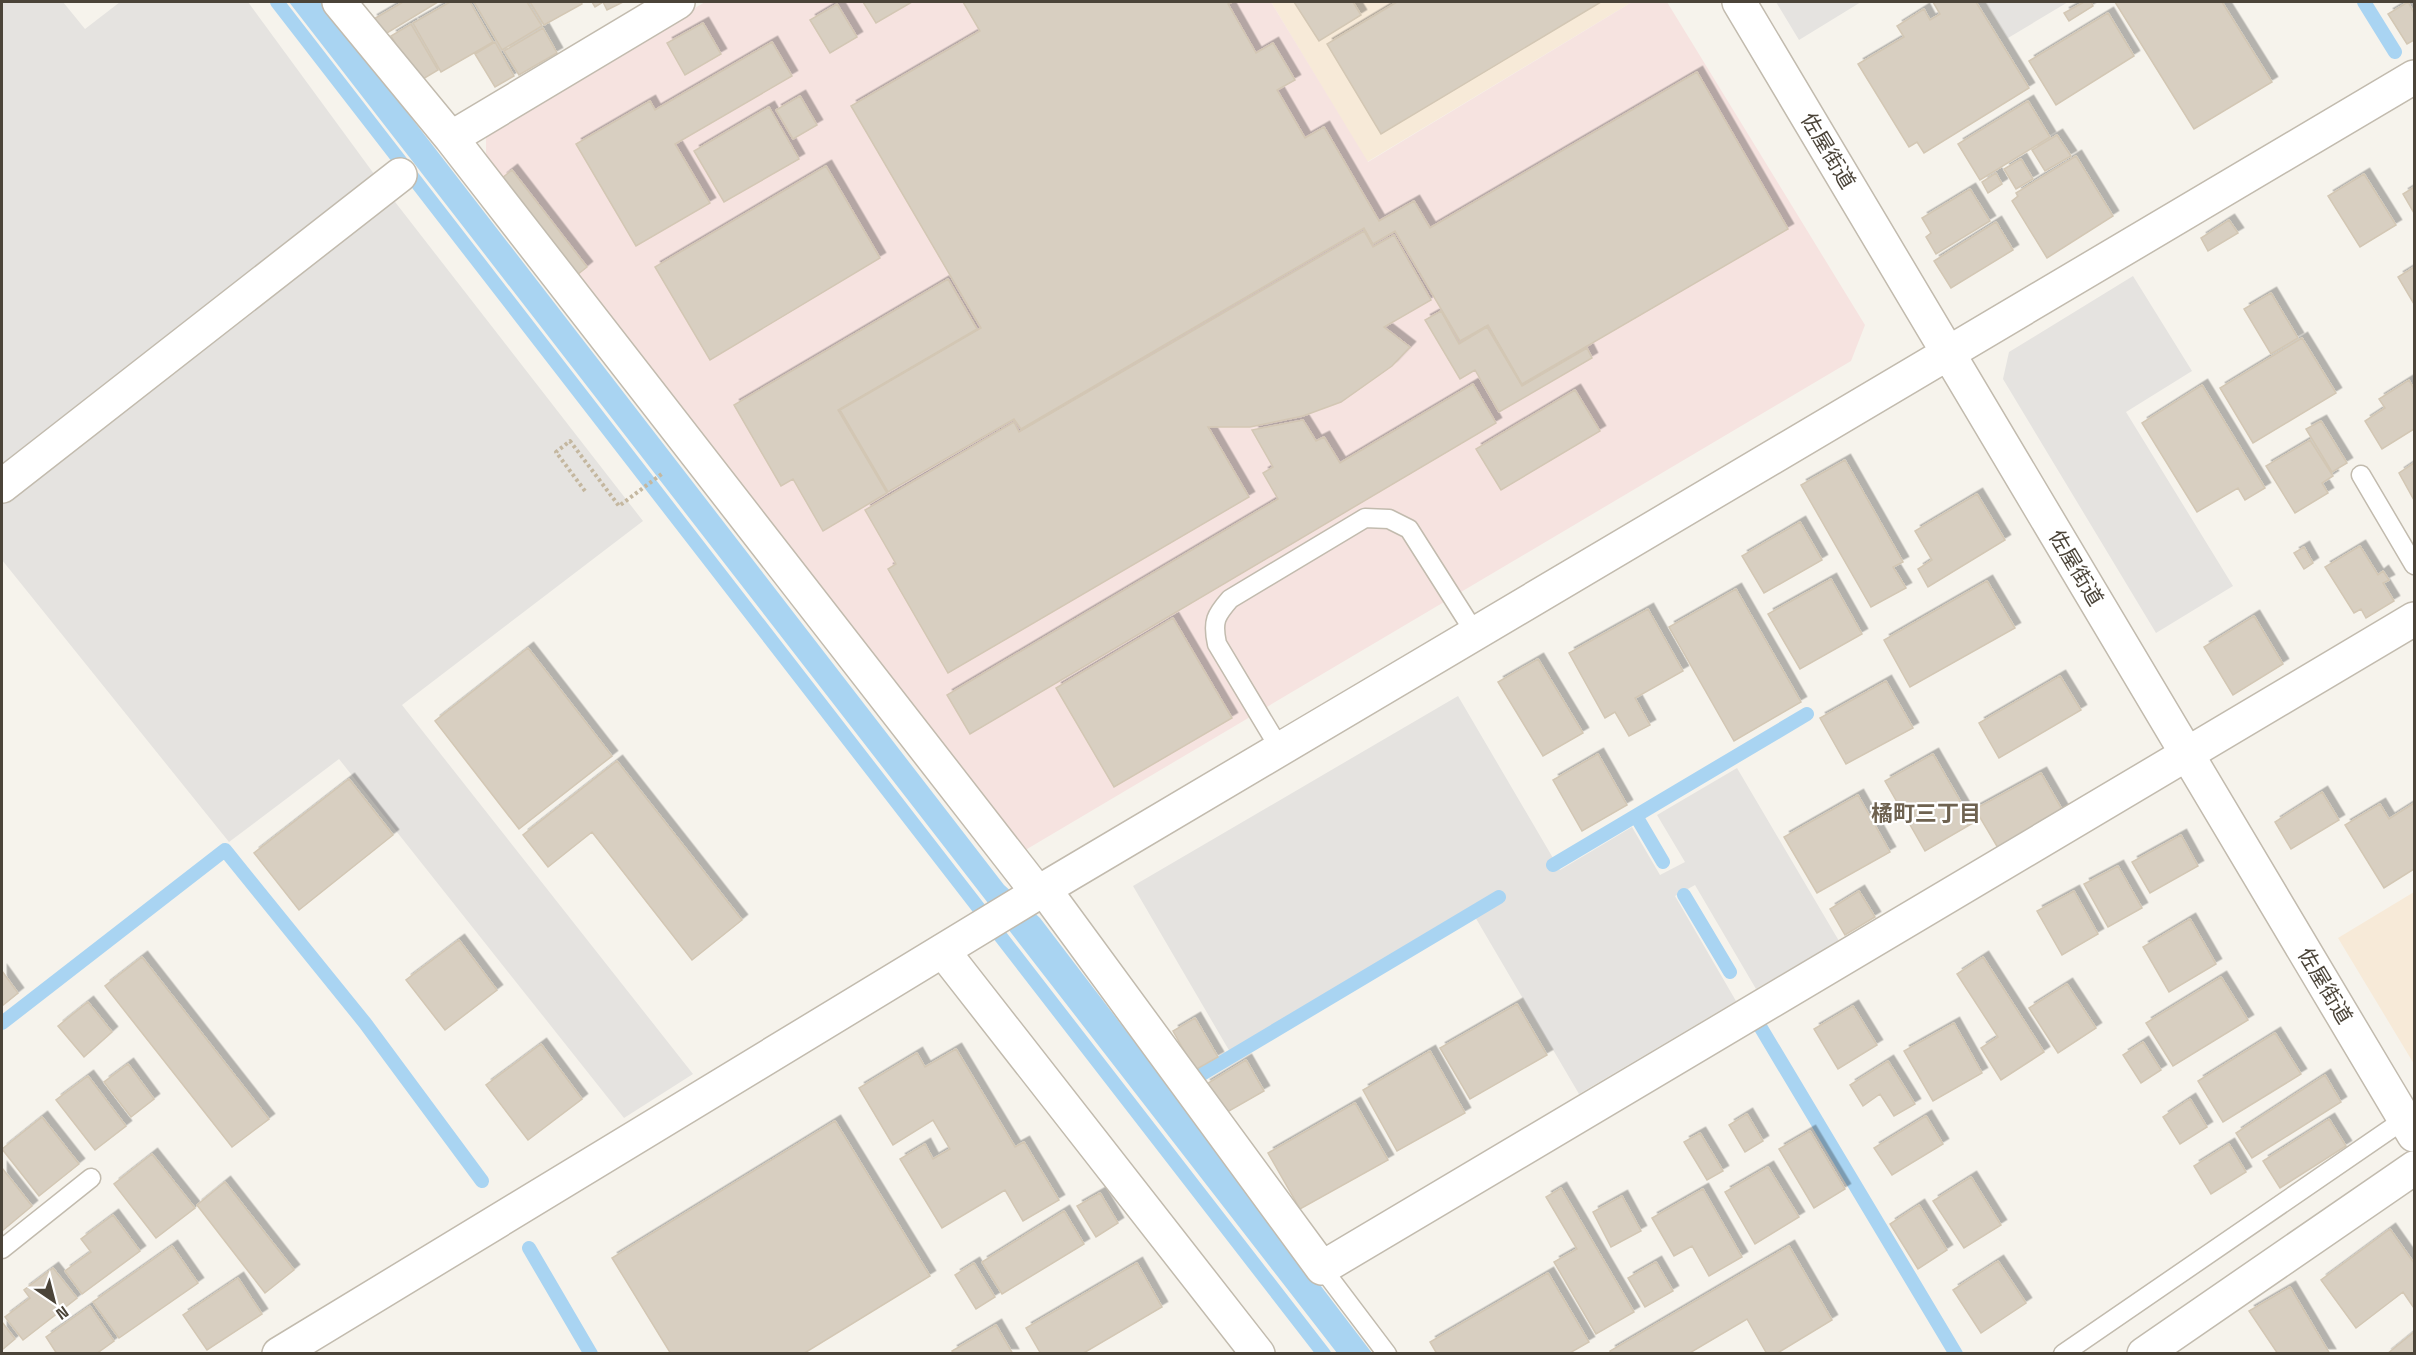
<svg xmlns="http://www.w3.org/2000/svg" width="2416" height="1355" font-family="'Space Grotesk','Noto Sans JP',sans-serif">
	<defs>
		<filter id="shadow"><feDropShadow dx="5.5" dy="-5.5" stdDeviation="0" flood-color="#0004"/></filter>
	</defs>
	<rect width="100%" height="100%" fill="#f6f3ec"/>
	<path fill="#f7ead8" d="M 1271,2 L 1632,2 L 1367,162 Z
		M 2414,892 L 2414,1064 L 2338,938 Z"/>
	<path fill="#f6e3e0" d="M 705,2 L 1271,2 L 1368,162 L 1632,2 L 1667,2 L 1865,325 L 1851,361 L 1022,852 L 486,164 L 486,132 Z"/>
	<path fill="#e5e3e0" d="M 2,2 L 63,2 L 85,29 L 120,2 L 248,2 L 377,178 L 2,471 Z
		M 1776,2 L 1861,2 L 1799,40 Z
		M 1986,2 L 2068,2 L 2008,38 Z
		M 392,198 L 643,521 L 402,705 L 693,1074 L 624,1118 L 339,759 L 229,842 L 2,560 L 2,501 Z
		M 2133,276 L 2192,371 L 2126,412 L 2233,586 L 2156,633 L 2003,379 L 2009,352 Z
		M 1458,696 L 1560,870 L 1632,827 L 1660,875 L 1685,862 L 1657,815 L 1737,768 L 1839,941 L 1756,989 L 1695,885 L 1675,896 L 1736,1001 L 1579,1094 L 1471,910 L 1230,1052 L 1133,886 Z"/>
	<path fill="#a9d4f2" d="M 289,2 L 322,2 L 1004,885 L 1040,918 L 1372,1353 L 1337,1353 Z"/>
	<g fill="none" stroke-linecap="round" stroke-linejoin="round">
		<path stroke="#a9d4f2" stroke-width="14" d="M 277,2 L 1324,1354
			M 2364,2 L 2395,52
			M 1636,816 L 1663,862
			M 1553,865 L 1807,714
			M 1684,895 L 1730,972
			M 2,1023 L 225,850 L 365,1023 L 482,1181
			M 1761,1028 L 1956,1354
			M 1192,1080 L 1499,897
			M 529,1248 L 591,1354"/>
	</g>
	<path fill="#d8cfc1" stroke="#d3c7b4" stroke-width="1.5" filter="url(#shadow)" d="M 403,2 L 438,2 L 382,36 L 372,20 Z
		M 450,2 L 470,2 L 493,42 L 441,72 L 413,23 Z
		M 474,2 L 527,2 L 542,26 L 502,50 Z
		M 530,2 L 581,2 L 582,4 L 544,25 Z
		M 592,2 L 623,2 L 607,10 L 603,2 L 595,7 Z
		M 863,2 L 912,2 L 876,23 Z
		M 963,2 L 1232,2 L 1228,4 L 1256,53 L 1273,43 L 1295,80 L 1277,90 L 1305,138 L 1324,127 L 1379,221 L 1414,201 L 1430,228 L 1697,72 L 1788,229 L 1522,384 L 1488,325 L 1460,341 L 1395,231 L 1373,244 L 1364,228 L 1021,429 L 1014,419 L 888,492 L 840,410 L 981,328 L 851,106 L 980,31 Z
		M 1294,2 L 1353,2 L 1361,15 L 1319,41 Z
		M 1397,2 L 1601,2 L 1381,134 L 1327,44 Z
		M 1933,2 L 1976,2 L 2029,88 L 1924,153 L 1917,142 L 1909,147 L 1858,64 L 1904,37 L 1897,26 L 1924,9 L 1930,20 L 1940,14 Z
		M 2084,2 L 2091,2 L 2093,6 L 2069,21 L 2064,13 Z
		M 2115,2 L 2222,2 L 2272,82 L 2194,129 Z
		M 2408,2 L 2414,13 L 2414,40 L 2407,44 L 2388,14 Z
		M 837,4 L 857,37 L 830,53 L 810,20 Z
		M 2108,13 L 2134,56 L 2056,105 L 2029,61 Z
		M 703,23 L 721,54 L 685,75 L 667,43 Z
		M 411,24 L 438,70 L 418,82 L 391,36 Z
		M 543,28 L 557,53 L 519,75 L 504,51 Z
		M 495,42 L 514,76 L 495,87 L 475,54 Z
		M 772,42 L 792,76 L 675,144 L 710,203 L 636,246 L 576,144 L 650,101 L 655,110 Z
		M 800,96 L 817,125 L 793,139 L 776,110 Z
		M 2028,101 L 2050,137 L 1980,180 L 1958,144 Z
		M 769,107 L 799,159 L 724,202 L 694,151 Z
		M 2057,135 L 2071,156 L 2045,171 L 2032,150 Z
		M 2076,156 L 2113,216 L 2047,258 L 2012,201 L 2018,196 L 2016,193 Z
		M 2021,159 L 2033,179 L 2016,189 L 2004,169 Z
		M 826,166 L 880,258 L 710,360 L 655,267 Z
		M 512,170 L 587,267 L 577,275 L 502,178 Z
		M 1996,173 L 2002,184 L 1988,193 L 1982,182 Z
		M 2364,174 L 2396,225 L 2360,247 L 2328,196 Z
		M 2414,187 L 2414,213 L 2403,194 Z
		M 1970,189 L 1990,221 L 1936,254 L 1926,237 L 1931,233 L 1922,218 Z
		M 2229,220 L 2238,233 L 2208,251 L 2201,238 Z
		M 1996,222 L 2013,250 L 1951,288 L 1934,261 Z
		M 1364,231 L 1373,247 L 1394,235 L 1431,300 L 1384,327 L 1410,347 L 1392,366 L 1341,402 L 1303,416 L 1250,427 L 1208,427 L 1249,497 L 948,673 L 888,569 L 896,564 L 865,510 L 1014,422 L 1019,432 Z
		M 2414,267 L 2414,304 L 2398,277 Z
		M 948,279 L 977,329 L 838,410 L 887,493 L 823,531 L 793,479 L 781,486 L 734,405 Z
		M 2271,293 L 2298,338 L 2271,354 L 2244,309 Z
		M 1441,311 L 1459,344 L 1487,327 L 1522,386 L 1587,348 L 1592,358 L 1499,412 L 1475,370 L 1460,379 L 1425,320 Z
		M 2302,338 L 2336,393 L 2253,443 L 2220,388 Z
		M 2409,380 L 2414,389 L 2414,429 L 2382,449 L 2365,421 L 2385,408 L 2379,399 Z
		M 1473,384 L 1496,423 L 970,734 L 947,695 L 1278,499 L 1263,473 L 1273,467 L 1252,430 L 1303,420 L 1316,441 L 1324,437 L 1340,463 Z
		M 2202,385 L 2265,488 L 2245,500 L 2238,488 L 2197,512 L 2142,423 Z
		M 1575,390 L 1600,431 L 1501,490 L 1476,449 Z
		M 2321,421 L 2347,463 L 2332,472 L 2306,429 Z
		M 2310,440 L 2333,476 L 2322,483 L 2328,493 L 2295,513 L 2266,466 Z
		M 1845,460 L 1903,562 L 1893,567 L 1906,588 L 1871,607 L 1801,485 Z
		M 2414,463 L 2414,500 L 2399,473 Z
		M 1977,494 L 2005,540 L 1928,587 L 1918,569 L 1932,560 L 1915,531 Z
		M 1800,522 L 1822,560 L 1764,593 L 1742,556 Z
		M 2360,546 L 2378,575 L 2383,571 L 2389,580 L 2383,583 L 2394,601 L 2366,618 L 2361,609 L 2354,613 L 2325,567 Z
		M 2304,547 L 2313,563 L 2304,569 L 2294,553 Z
		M 1831,579 L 1862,634 L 1800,669 L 1768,614 Z
		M 1987,581 L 2015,628 L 1910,687 L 1884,640 Z
		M 1736,589 L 1801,702 L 1734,741 L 1669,627 Z
		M 1648,609 L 1683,671 L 1635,698 L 1650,725 L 1629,736 L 1615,712 L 1605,718 L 1569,653 Z
		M 2254,616 L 2283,664 L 2233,695 L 2204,647 Z
		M 1173,618 L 1232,718 L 1114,787 L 1056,688 Z
		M 528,648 L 612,756 L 519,829 L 435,721 Z
		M 1538,659 L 1583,733 L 1543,756 L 1498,682 Z
		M 2060,676 L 2081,710 L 1999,758 L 1979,723 Z
		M 1886,681 L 1913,728 L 1846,764 L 1820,718 Z
		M 1598,754 L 1627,805 L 1582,831 L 1553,780 Z
		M 1933,754 L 1973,823 L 1925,851 L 1885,781 Z
		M 617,761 L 742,920 L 692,960 L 592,832 L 548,867 L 523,835 Z
		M 2041,773 L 2063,811 L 1998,848 L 1975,809 Z
		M 349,779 L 393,835 L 299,910 L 254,853 Z
		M 2322,792 L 2339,820 L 2291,849 L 2275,822 Z
		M 1858,795 L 1890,852 L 1817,893 L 1784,837 Z
		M 2414,803 L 2414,869 L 2384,888 L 2345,825 L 2380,804 L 2389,819 Z
		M 2181,835 L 2198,866 L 2150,893 L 2132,862 Z
		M 2118,866 L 2142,908 L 2108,927 L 2084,884 Z
		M 1859,891 L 1875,917 L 1845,935 L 1830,909 Z
		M 2074,891 L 2098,934 L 2062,955 L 2037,911 Z
		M 2190,919 L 2216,964 L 2169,992 L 2143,947 Z
		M 459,940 L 497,990 L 445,1030 L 406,980 Z
		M 142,957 L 269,1119 L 232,1147 L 105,986 Z
		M 1983,957 L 2044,1052 L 2001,1080 L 1981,1048 L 1998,1037 L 1957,974 Z
		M 2,971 L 18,993 L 2,1006 Z
		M 2221,977 L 2248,1020 L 2173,1066 L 2146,1023 Z
		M 2067,984 L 2096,1028 L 2058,1053 L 2029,1008 Z
		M 88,1002 L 112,1032 L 84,1057 L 58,1026 Z
		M 1517,1004 L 1547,1055 L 1470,1099 L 1440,1048 Z
		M 1853,1006 L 1877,1045 L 1838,1069 L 1814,1029 Z
		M 1195,1018 L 1218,1057 L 1195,1070 L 1173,1031 Z
		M 1954,1023 L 1982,1073 L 1933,1101 L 1904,1051 Z
		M 2275,1033 L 2301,1074 L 2223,1122 L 2198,1081 Z
		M 2143,1042 L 2161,1070 L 2141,1083 L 2123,1055 Z
		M 541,1044 L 582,1099 L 528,1140 L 486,1085 Z
		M 956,1049 L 1015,1147 L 1024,1142 L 1059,1200 L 1023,1221 L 1005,1190 L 942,1228 L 900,1159 L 925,1144 L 933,1159 L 950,1149 L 933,1120 L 893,1145 L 859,1088 L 917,1053 L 925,1067 Z
		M 1430,1051 L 1465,1113 L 1397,1151 L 1363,1090 Z
		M 1246,1060 L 1264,1091 L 1222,1115 L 1205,1085 Z
		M 1888,1061 L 1915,1104 L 1894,1116 L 1880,1094 L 1863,1106 L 1850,1085 Z
		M 128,1064 L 154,1099 L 131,1117 L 104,1082 Z
		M 2325,1075 L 2341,1102 L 2252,1158 L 2236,1133 Z
		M 88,1076 L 126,1126 L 95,1150 L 56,1100 Z
		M 2190,1099 L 2207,1127 L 2180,1144 L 2163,1117 Z
		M 1355,1103 L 1388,1160 L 1300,1209 L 1268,1153 Z
		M 1747,1114 L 1763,1141 L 1745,1152 L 1729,1125 Z
		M 1926,1116 L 1943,1144 L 1892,1175 L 1874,1148 Z
		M 42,1117 L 79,1164 L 39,1196 L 2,1149 Z
		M 2329,1119 L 2346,1146 L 2280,1188 L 2263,1161 Z
		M 835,1121 L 930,1276 L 803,1354 L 671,1354 L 612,1258 Z
		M 1810,1131 L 1845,1189 L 1814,1208 L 1779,1149 Z
		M 1700,1133 L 1723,1171 L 1707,1180 L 1684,1142 Z
		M 2229,1144 L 2246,1172 L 2211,1194 L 2194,1166 Z
		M 152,1154 L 195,1208 L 156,1238 L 114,1184 Z
		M 1768,1167 L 1799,1217 L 1755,1244 L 1725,1192 Z
		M 2,1168 L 32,1206 L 2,1231 Z
		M 1971,1177 L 2001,1225 L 1964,1248 L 1933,1201 Z
		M 225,1182 L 294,1270 L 265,1293 L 197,1205 Z
		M 1561,1188 L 1634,1312 L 1596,1334 L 1554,1262 L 1577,1249 L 1546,1197 Z
		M 1703,1189 L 1742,1257 L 1709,1276 L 1692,1246 L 1674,1256 L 1652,1218 Z
		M 1100,1193 L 1118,1223 L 1096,1237 L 1077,1206 Z
		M 1622,1196 L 1641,1231 L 1611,1247 L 1593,1212 Z
		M 1919,1205 L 1947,1250 L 1918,1269 L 1890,1224 Z
		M 1064,1211 L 1084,1244 L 1002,1294 L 982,1262 Z
		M 113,1215 L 140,1251 L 82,1294 L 65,1271 L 91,1252 L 81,1239 Z
		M 2390,1229 L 2414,1263 L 2414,1308 L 2403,1292 L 2356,1328 L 2321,1280 Z
		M 172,1246 L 198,1283 L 119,1338 L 93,1302 Z
		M 1789,1246 L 1832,1320 L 1776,1354 L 1767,1354 L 1747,1319 L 1688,1354 L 1611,1354 L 1610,1351 Z
		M 1998,1261 L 2026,1303 L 1981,1333 L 1953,1290 Z
		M 1656,1262 L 1673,1291 L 1645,1307 L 1628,1278 Z
		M 974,1263 L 995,1297 L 976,1309 L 955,1275 Z
		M 1137,1263 L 1162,1307 L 1082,1354 L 1041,1354 L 1026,1328 Z
		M 53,1268 L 77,1298 L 23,1340 L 5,1317 L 30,1298 L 24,1290 Z
		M 1548,1273 L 1589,1342 L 1568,1354 L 1437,1354 L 1430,1342 Z
		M 238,1278 L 262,1314 L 207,1350 L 183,1315 Z
		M 2290,1287 L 2330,1354 L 2278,1354 L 2249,1311 Z
		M 90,1306 L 114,1341 L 96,1354 L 57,1354 L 46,1337 Z
		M 2,1322 L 15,1339 L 2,1350 Z
		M 996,1325 L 1013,1354 L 954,1354 L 952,1351 Z
		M 2414,1332 L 2414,1354 L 2387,1354 Z"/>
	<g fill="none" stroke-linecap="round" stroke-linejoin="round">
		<g stroke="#c2bbae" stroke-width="21">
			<path id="service" d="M 2361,475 L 2414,565
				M 1280,749 L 1217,644 C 1212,621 1216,615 1230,599 L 1365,518 L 1389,519 L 1409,529 L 1475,633
				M 2,1249 L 91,1178
				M 1322,1268 L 1387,1354
				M 2063,1354 L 2405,1119"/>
		</g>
		<g stroke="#c2bbae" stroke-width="36">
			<path id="minor" d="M 339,2 L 451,138 L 1038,893
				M 451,138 L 678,2
				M 2,486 L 400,175
				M 1044,889 L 1322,1268 L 2414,619
				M 943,951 L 1258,1354
				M 2144,1354 L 2414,1168"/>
		</g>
		<g stroke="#c2bbae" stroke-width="36">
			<path id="tertiary" d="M 1739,2 L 2414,1135
				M 279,1354 L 1044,889 L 2414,77"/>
		</g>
		<path stroke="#c4b79f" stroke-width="4" stroke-dasharray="3 3" stroke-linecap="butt" d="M 585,491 L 556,452 L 570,441 L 619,506 L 663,473"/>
		<use href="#service" stroke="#fff" stroke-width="18"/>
		<use href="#minor" stroke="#fff" stroke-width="33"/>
		<use href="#tertiary" stroke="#fff" stroke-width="33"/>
	</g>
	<g text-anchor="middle" stroke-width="4.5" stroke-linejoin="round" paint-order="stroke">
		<g font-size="21" fill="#4b4439" stroke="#fff">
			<text transform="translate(1828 151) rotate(59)" y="7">佐屋街道</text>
			<text transform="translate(2076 568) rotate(59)" y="7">佐屋街道</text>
			<text transform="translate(2325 986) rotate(59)" y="7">佐屋街道</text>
		</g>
		<g font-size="22" font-weight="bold" fill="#6e6250" stroke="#fff">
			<text x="1926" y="821">橘町三丁目</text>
		</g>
	</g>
	<rect width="2416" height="1355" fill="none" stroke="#4b4439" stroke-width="6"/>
	<g transform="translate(54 1301) rotate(145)" stroke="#ffffff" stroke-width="4.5" paint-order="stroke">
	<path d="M0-4.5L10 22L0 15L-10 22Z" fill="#4b4439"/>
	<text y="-9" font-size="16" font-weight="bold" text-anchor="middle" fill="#4b4439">N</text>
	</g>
</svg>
